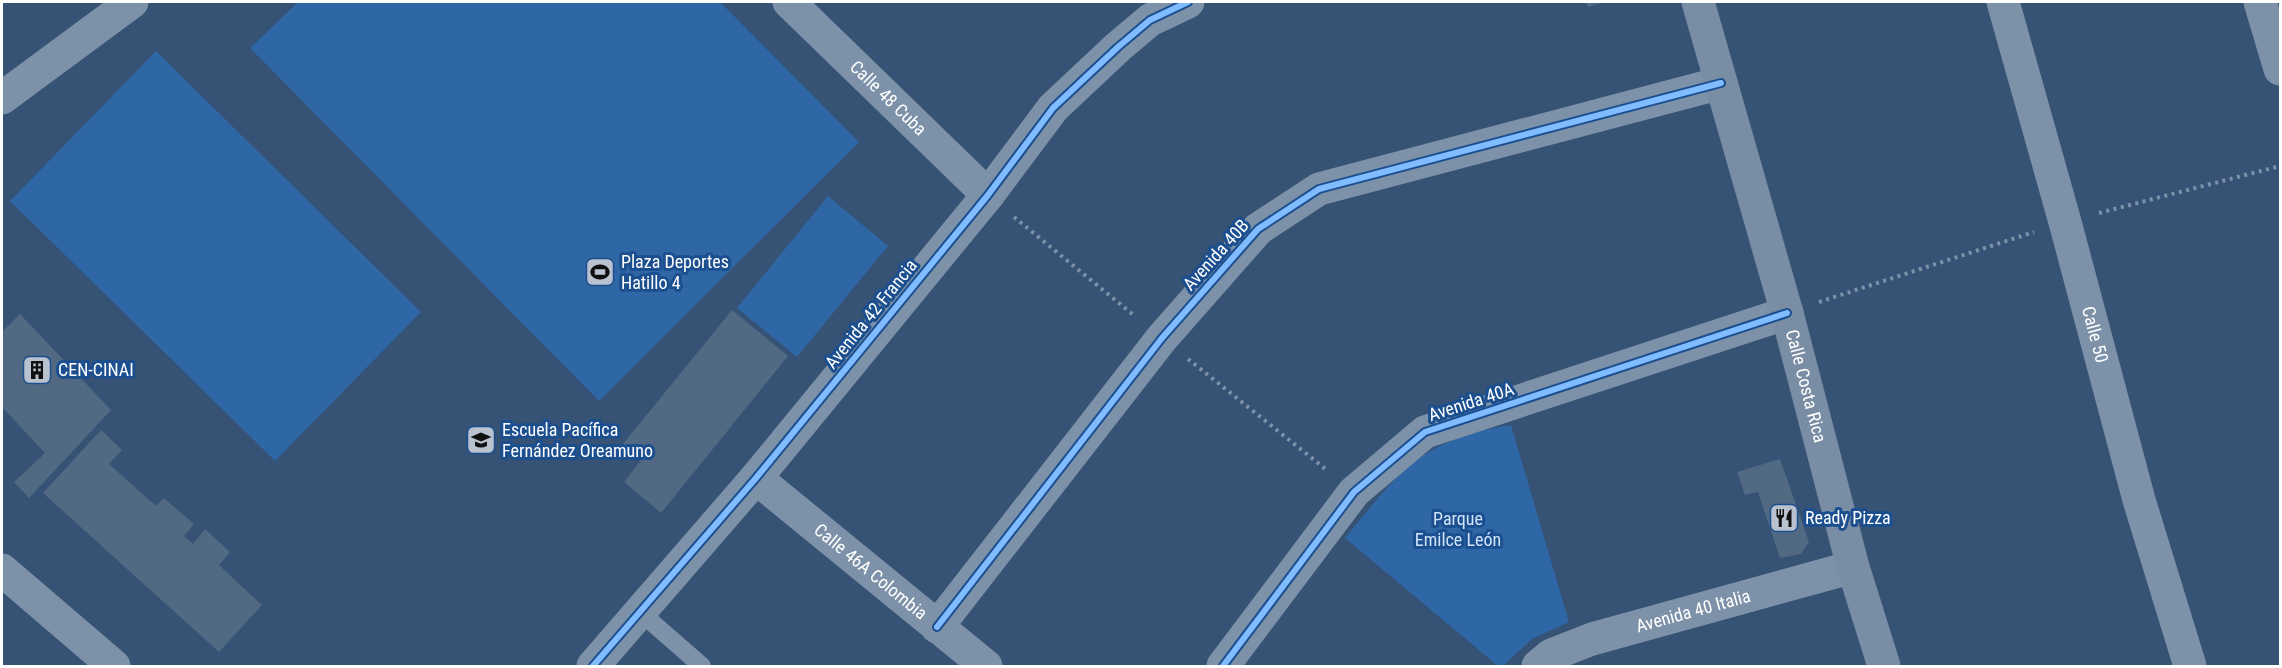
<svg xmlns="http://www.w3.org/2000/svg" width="2282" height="668" font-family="'Roboto Condensed',sans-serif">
	<rect width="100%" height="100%" fill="#365274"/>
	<path fill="#2f66a5" d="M 298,2 L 720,2 L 859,142 L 599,401 L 250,48 Z
		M 156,51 L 421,312 L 275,461 L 10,201 Z
		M 828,196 L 888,246 L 797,357 L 737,308 Z
		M 1511,425 L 1569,622 L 1532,639 L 1503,666 L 1498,666 L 1345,538 C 1367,512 1389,481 1417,460 C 1444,440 1478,430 1511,425 Z"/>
	<path fill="#526984" d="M 1586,2 L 1604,2 L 1588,7 Z
		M 732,310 L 788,356 L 661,513 L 624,482 L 642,459 L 623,444 Z
		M 20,314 L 111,410 L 29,498 L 14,482 L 45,453 L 2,407 L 2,332 Z
		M 101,430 L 122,450 L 109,464 L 156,506 L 164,498 L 194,524 L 184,536 L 193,544 L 205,529 L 230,552 L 219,565 L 262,605 L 219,652 L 43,493 Z
		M 1780,459 L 1809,542 L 1801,554 L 1780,558 L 1758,492 L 1745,495 L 1737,472 Z"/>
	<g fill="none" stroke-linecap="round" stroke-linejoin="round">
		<path stroke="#7d92a8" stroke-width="4" stroke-dasharray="3 4.5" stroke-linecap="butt" d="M 2099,213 L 2280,166
			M 1014,217 L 1136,317
			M 1819,302 L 2034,232
			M 1188,359 L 1328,471"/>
		<path stroke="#7d92a8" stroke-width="18" d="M 640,612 L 702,666"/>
		<g stroke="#7d92a8" stroke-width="33">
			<path id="s1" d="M 789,2 L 988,195"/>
			<path id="s2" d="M 2003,2 L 2065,222 L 2139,500 L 2190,666"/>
			<path d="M 2260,2 L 2280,69"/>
			<path d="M 2,98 L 132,2"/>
			<path id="s3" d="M 756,478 L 986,666"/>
			<path d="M 2,570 L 114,666"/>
			<path d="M 937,627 L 1162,338 L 1258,229 L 1319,189 L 1721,83"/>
			<path d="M 593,666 L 756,478 L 988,195 L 1053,108 L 1118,47 L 1150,20 L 1188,2"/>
			<path d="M 1223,666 L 1354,492 L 1425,432 L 1787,313"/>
			<path id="s4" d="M 1538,666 L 1551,655 L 1592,639 L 1853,567"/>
		</g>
		<path stroke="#798da4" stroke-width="33" id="s5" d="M 1698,2 L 1787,313 L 1853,567 L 1884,666"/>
		<g stroke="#1b4f8f" stroke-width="10">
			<path id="cycleway" d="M 937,627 L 1162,338 L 1258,229 L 1319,189 L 1721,83
				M 593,666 L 756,478 L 988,195 L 1053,108 L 1118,47 L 1150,20 L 1188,2
				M 1223,666 L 1354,492 L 1425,432 L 1787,313"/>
		</g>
		<use href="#cycleway" stroke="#80bcff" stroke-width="6"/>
	</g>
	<defs>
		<g id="stadium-square" transform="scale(1.5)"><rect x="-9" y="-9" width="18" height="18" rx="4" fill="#b9c2ce" stroke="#1b4f8f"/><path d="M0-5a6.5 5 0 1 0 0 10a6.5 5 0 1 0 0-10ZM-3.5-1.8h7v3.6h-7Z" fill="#111"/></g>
		<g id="building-square" transform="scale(1.5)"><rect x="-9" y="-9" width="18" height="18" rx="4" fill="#b9c2ce" stroke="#1b4f8f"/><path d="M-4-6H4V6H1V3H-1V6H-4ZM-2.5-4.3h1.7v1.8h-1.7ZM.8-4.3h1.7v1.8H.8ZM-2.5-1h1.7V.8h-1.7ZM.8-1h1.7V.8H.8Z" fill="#111"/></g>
		<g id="school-square" transform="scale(1.5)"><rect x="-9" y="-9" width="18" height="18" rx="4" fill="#b9c2ce" stroke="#1b4f8f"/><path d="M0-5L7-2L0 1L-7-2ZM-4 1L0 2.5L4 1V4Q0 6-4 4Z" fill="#111"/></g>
		<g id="restaurant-square" transform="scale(1.5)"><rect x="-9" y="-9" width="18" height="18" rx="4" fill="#b9c2ce" stroke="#1b4f8f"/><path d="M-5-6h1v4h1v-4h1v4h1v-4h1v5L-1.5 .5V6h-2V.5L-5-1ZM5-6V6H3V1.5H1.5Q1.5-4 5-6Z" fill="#111"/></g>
	</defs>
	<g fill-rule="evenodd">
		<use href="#stadium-square" x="600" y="272"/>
		<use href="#building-square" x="37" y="370"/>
		<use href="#school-square" x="481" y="440"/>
		<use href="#restaurant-square" x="1784" y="518"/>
	</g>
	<g text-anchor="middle" stroke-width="6" stroke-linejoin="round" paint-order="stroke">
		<g font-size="18" fill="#fff" stroke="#1b4f8f">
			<text dy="6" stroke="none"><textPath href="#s1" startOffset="138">Calle 48 Cuba</textPath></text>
			<text transform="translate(1216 255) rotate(-48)" y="6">Avenida 40B</text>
			<text transform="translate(871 314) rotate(-51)" y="6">Avenida 42 Francia</text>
			<text dy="6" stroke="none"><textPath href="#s2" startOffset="345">Calle 50</textPath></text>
			<text dy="6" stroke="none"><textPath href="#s5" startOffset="399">Calle Costa Rica</textPath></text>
			<text transform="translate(1471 402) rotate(-18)" y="6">Avenida 40A</text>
			<text dy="6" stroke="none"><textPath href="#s3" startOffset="148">Calle 46A Colombia</textPath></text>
			<text dy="6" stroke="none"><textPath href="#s4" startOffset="166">Avenida 40 Italia</textPath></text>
		</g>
		<g font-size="18" fill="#fff" stroke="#1b4f8f" text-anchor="start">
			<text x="621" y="268">Plaza Deportes<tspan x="621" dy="21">Hatillo 4</tspan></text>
			<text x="58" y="376">CEN-CINAI</text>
			<text x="502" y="436">Escuela Pacífica<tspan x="502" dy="21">Fernández Oreamuno</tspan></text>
			<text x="1805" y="524">Ready Pizza</text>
		</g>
		<g font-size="18" fill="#cfe3fa" stroke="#1b4f8f">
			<text x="1458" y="525">Parque<tspan x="1458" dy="21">Emilce León</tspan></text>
		</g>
	</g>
	<rect width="2282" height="668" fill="none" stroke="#ffffff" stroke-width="6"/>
</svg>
